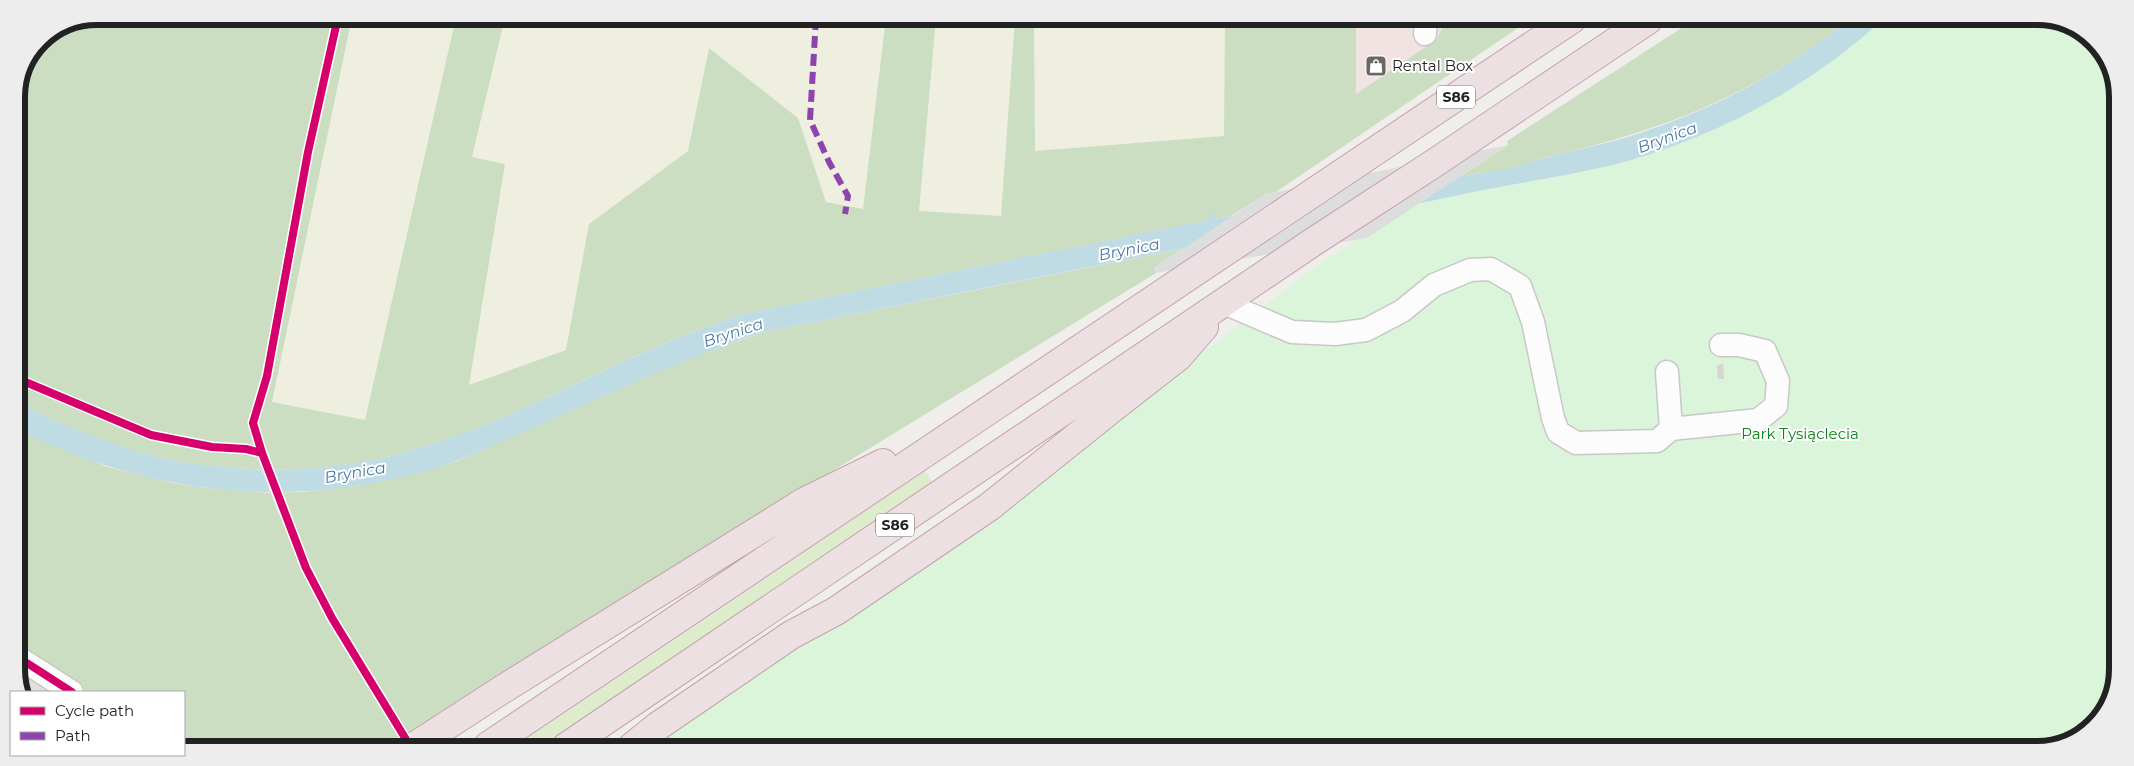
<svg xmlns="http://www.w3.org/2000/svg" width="2134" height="766" font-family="Montserrat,sans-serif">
	<rect width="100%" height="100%" fill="#f0eeeb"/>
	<path fill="#f1e3e1" d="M 1356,19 L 1446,19 L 1437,39 L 1355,94 Z"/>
	<path fill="#efefdf" d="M 352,17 L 456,17 L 365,420 L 272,402 Z
		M 505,17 L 886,18 L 863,209 L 826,202 L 798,118 L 709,48 L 688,151 L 589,224 L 566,350 L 468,385 L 505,165 L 472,157 Z
		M 936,18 L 1015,18 L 1001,216 L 919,211 Z
		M 1034,18 L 1225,19 L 1224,136 L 1035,151 Z"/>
	<path fill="#ddeccb" d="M 925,471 L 932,482 L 542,747 L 515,747 Z"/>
	<path fill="#cbdec1" d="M 97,16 L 352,17 L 272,402 L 365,420 L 456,17 L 505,17 L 472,157 L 505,164 L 469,385 L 566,350 L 589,224 L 688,151 L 709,48 L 798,118 L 826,202 L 863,209 L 886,18 L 936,18 L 919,211 L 1001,216 L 1015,18 L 1034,18 L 1035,151 L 1224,136 L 1225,19 L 1356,19 L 1356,94 L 1437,39 L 1446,19 L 1531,19 L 1276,192 L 1266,194 L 1231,216 L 1214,219 L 1209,213 L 1209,220 L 748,313 C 642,344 548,404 445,440 C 348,475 250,477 151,456 L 151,453 L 147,451 L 146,454 C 100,442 59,423 16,402 L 16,92 L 40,40 Z
		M 1694,20 L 1848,20 C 1756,96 1660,131 1544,158 C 1534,160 1526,165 1516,167 C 1497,171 1478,173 1460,177 L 1508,145 L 1507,141 Z
		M 1182,249 L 1154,268 L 1156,273 L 589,620 L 397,746 L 184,746 L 184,692 L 88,692 L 16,646 L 16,429 L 108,467 L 173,483 L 206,488 L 269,493 L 304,492 L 361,485 L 404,476 L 457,461 L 684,360 L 765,332 Z"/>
	<path fill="#daf5da" d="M 1882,20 L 2063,20 L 2101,47 L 2118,91 L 2114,695 L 2086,733 L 2038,750 L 648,747 L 1093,436 L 1323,261 L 1360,238 L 1367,238 C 1382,228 1401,212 1418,205 C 1433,198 1457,195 1473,192 C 1514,185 1555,178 1596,169 C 1701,145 1802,93 1882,20 Z"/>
	<path fill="#e0dfde" d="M 16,668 L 54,692 L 23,692 L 16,675 Z"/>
	<path fill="#bfdbe3" d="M 1848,20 L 1882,20 C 1806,90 1709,141 1609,166 C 1561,177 1512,184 1464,194 C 1388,210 1310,225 1233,239 C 1077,269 921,301 765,332 C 659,365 561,419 458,460 C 433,470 405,477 378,482 C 252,507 131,485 16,429 L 16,402 C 59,423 100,441 146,454 L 147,451 L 151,452 L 151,456 C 250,477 348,475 445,440 C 548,404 643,344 748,313 L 1208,220 L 1209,212 L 1212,212 L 1215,219 L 1516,167 C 1523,165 1530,162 1537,160 C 1573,150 1609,144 1643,132 C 1718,107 1788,70 1848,20 Z"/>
	<path fill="#dedddd" d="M 1508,145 L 1367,238 L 1156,273 L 1154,268 L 1266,194 Z
		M 256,454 L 269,454 L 289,509 L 277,513 Z"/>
	<path fill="#d7d4d2" d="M 1723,364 L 1724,379 L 1718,379 L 1717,365 Z"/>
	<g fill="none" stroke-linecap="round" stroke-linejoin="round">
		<g stroke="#c9c8c7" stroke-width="25">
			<path id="minor" d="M 1425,34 L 1426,19
				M 1224,303 L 1292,332 L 1335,334 L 1366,330 L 1402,311 L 1434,285 L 1470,270 L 1491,269 L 1520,286 L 1533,322 L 1553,418 L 1558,432 L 1576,443 L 1657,441 L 1671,429 L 1758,420 L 1776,406 L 1778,381 L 1765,351 L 1739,345 L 1721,345
				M 1667,372 L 1671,429
				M 16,656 L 72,692"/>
		</g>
		<g stroke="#c5a2ac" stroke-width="30">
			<path id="highway" d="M 415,746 L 500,691 L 804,502 L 883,463
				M 488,746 L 1572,19
				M 566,747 L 1313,242 L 1436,162 L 1648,20
				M 632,747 L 658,726 L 791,635 L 836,611 L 989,507 L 1115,406 L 1178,357 L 1204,327"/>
		</g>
		<use href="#minor" stroke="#fdfcfc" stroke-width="22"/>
		<use href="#highway" stroke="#ece0e2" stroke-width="28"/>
		<path stroke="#8e44ad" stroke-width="6" stroke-dasharray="12 6" stroke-linecap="butt" d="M 816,18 L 810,120 L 829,162 L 848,196 L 845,214"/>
		<g stroke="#fff" stroke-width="11">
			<path id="cycleway" d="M 338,17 L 308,152 L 267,376 L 253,423 L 262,453 L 306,568 L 332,618 L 410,746
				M 16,378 L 151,435 L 212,447 L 246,449 L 262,453
				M 16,656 L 72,692"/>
		</g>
		<use href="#cycleway" stroke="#d6006c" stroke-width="8"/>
	</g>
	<defs>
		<g id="shop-square" transform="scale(1.125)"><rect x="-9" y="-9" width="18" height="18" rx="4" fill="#6a6968" stroke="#fff"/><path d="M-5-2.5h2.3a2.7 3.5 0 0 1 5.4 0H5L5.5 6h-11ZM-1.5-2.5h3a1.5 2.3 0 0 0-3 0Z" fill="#fff"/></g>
	</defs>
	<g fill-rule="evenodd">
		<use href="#shop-square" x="1376" y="66"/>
	</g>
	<g text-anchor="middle" stroke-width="4" stroke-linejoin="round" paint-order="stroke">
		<g fill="#fff" stroke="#646464" stroke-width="1">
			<rect x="1437" y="85.5" width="38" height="23" rx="4"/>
			<rect x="876" y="513.5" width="38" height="23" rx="4"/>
		</g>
		<g font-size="14" font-weight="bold" fill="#222">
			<text x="1456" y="102">S86</text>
			<text x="895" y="530">S86</text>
		</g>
		<g font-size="15" fill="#222" stroke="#fff" text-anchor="start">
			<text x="1392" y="71">Rental Box</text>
		</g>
		<g font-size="15" fill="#0c8416" stroke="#fff">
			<text x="1800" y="439">Park Tysiąclecia</text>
		</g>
		<g font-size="16" font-style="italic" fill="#4a7aab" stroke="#fff">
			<text transform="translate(1667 137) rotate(-20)" y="6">Brynica</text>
			<text transform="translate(1129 249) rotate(-11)" y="6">Brynica</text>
			<text transform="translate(733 332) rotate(-18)" y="6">Brynica</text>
			<text transform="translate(355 472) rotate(-10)" y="6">Brynica</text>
		</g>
	</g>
	<path d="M0 0H2134V766H0ZM97 25H2037A72 72 0 0 1 2109 97V669A72 72 0 0 1 2037 741H97A72 72 0 0 1 25 669V97A72 72 0 0 1 97 25Z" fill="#ededed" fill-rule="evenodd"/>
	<path fill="none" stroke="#222" stroke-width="6" d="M97 25H2037A72 72 0 0 1 2109 97V669A72 72 0 0 1 2037 741H97A72 72 0 0 1 25 669V97A72 72 0 0 1 97 25Z"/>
	<rect x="10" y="691" width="175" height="65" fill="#ffffff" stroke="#a7a7a7"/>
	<rect x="20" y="707" width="25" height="8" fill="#d6006c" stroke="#a7a7a7"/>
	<text x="55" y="716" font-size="15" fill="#222222">Cycle path</text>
	<rect x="20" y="732" width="25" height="8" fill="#8e44ad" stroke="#a7a7a7"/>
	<text x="55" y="741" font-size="15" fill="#222222">Path</text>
</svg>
